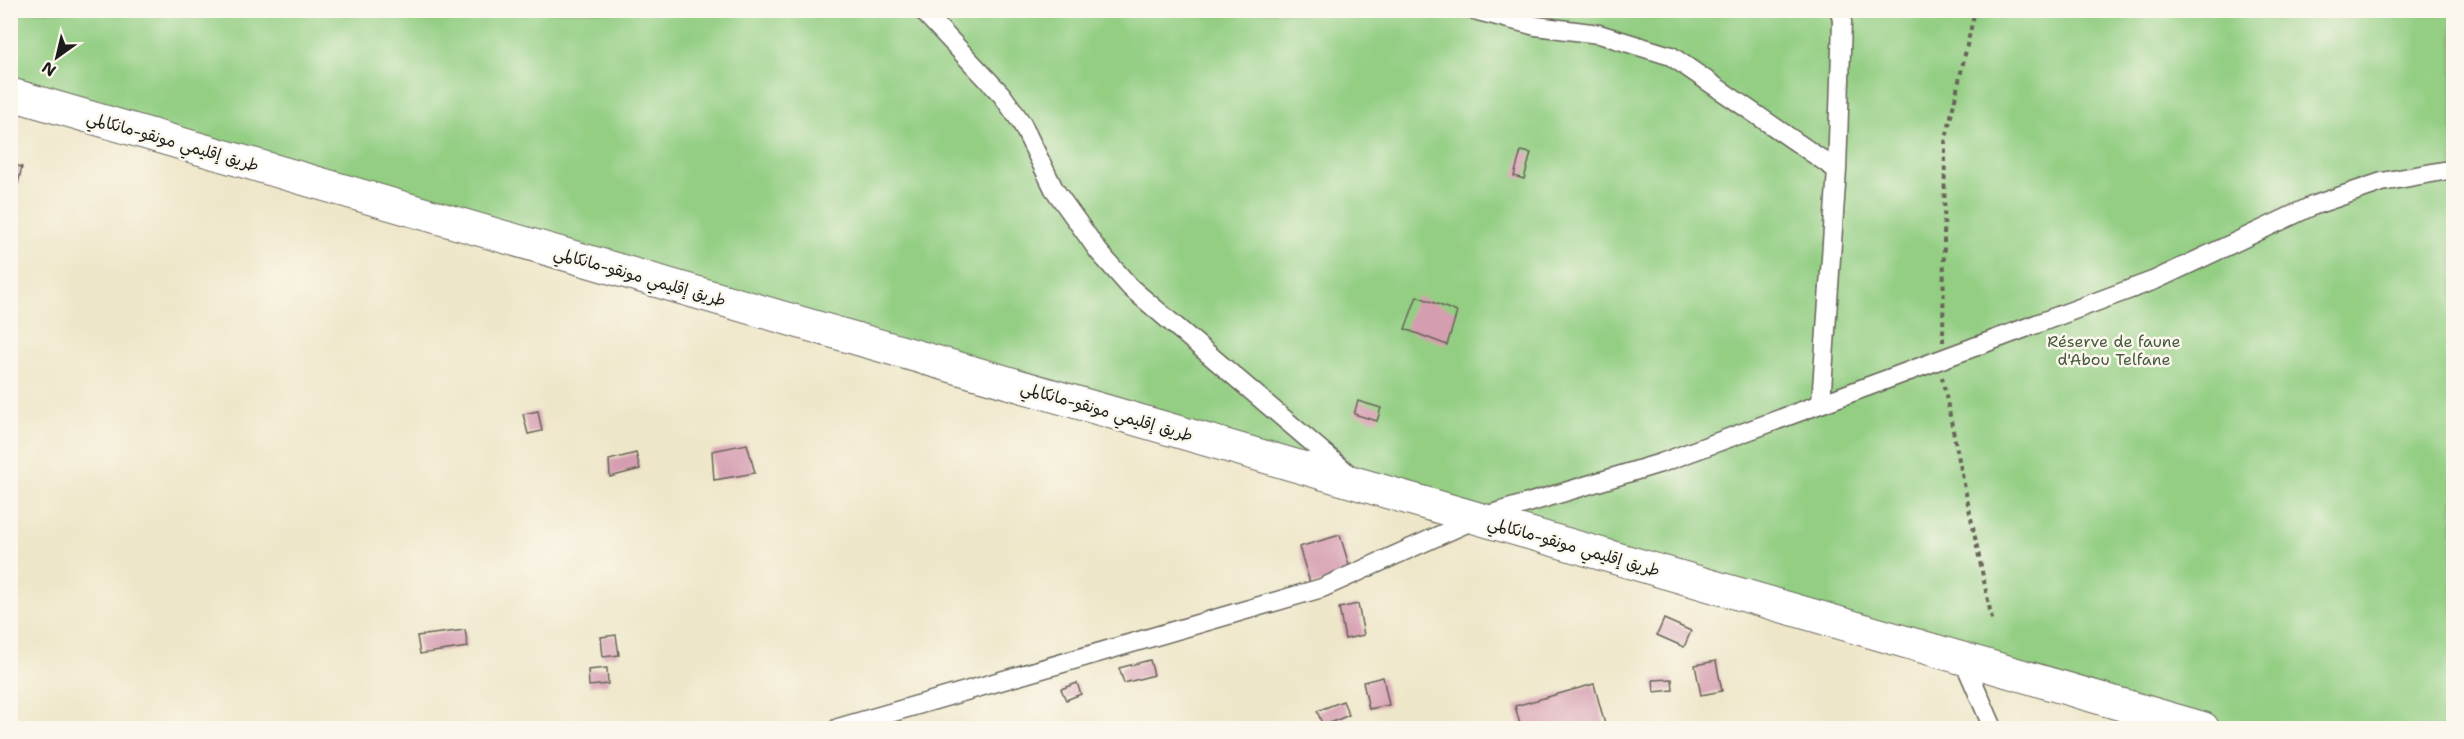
<svg xmlns="http://www.w3.org/2000/svg" width="2464" height="739" font-family="'Shantell Sans','Playpen Sans Arabic',sans-serif">
	<rect width="100%" height="100%" fill="#fbf7ec"/>
	<filter id="ink" filterUnits="userSpaceOnUse"><feTurbulence type="fractalNoise" baseFrequency=".0167" numOctaves="2"/><feDisplacementMap in="SourceGraphic" scale="12" xChannelSelector="R" yChannelSelector="G"/><feConvolveMatrix kernelMatrix="1 2 1 2 8 2 1 2 1" color-interpolation-filters="sRGB"/></filter>
	<filter id="wash" filterUnits="userSpaceOnUse"><feTurbulence type="fractalNoise" baseFrequency=".008" numOctaves="4" result="noise"/><feDisplacementMap in="SourceGraphic" scale="24" xChannelSelector="R" yChannelSelector="G"/><feGaussianBlur stdDeviation="1.35" result="paint"/><feColorMatrix in="noise" values="0 0 0 0 0 0 0 0 0 0 0 0 0 0 0 0 0 1.4 0 .05"/><feComposite in="paint" operator="in"/></filter>
	<g filter="url(#wash)">
		<rect width="100%" height="100%" fill="#eee6c8"/>
		<path fill="#93ce83" stroke="#587550" stroke-width="1.5" d="M 10,11 L 2453,11 L 2453,728 L 2203,728 L 11,94 Z"/>
		<g id="blocks">
			<path fill="#d59db0" d="M 1521,151 L 1531,153 L 1524,179 L 1514,176 Z
				M 10,164 L 22,167 L 11,211 L 10,211 Z
				M 1417,296 L 1457,312 L 1447,345 L 1405,329 Z
				M 1358,401 L 1381,408 L 1377,421 L 1354,414 Z
				M 538,411 L 542,431 L 528,434 L 523,414 Z
				M 747,444 L 755,473 L 714,480 L 712,451 Z
				M 636,453 L 640,469 L 610,477 L 609,460 Z
				M 1340,535 L 1352,575 L 1311,586 L 1299,547 Z
				M 1358,604 L 1364,635 L 1345,639 L 1339,608 Z
				M 1664,619 L 1691,631 L 1684,647 L 1657,635 Z
				M 465,630 L 468,647 L 420,654 L 417,636 Z
				M 616,635 L 619,655 L 603,657 L 601,637 Z
				M 1150,660 L 1154,675 L 1124,683 L 1119,668 Z
				M 1716,661 L 1722,691 L 1701,695 L 1695,665 Z
				M 607,668 L 608,684 L 589,686 L 588,670 Z
				M 1383,677 L 1389,705 L 1369,709 L 1363,682 Z
				M 1672,679 L 1673,690 L 1654,692 L 1653,680 Z
				M 1077,683 L 1081,694 L 1066,700 L 1061,689 Z
				M 1594,684 L 1606,728 L 1521,728 L 1515,706 Z
				M 1343,701 L 1349,715 L 1323,726 L 1317,711 Z"/>
		</g>
	</g>
	<g filter="url(#ink)">
		<use href="#blocks" fill-opacity="0" stroke="#666358" stroke-width="1.5"/>
		<g fill="none" stroke-linecap="round" stroke-linejoin="round">
			<g stroke="#666358" stroke-width="21">
				<path id="minor" d="M 922,10 L 1002,95 L 1021,122 L 1054,189 L 1099,252 L 1131,288 L 1350,475
					M 1474,10 L 1536,26 L 1599,34 L 1671,56 L 1837,170
					M 1821,403 L 1837,170 L 1842,21 L 1840,10
					M 1963,659 L 1993,728
					M 838,728 L 1322,588 L 1478,518 L 1661,463 L 2155,280 L 2312,206 L 2382,182 L 2454,169"/>
			</g>
			<g stroke="#666358" stroke-width="34">
				<path id="trunk" d="M 10,94 L 2203,728"/>
			</g>
			<path stroke="#666358" stroke-width="4" stroke-dasharray="4.5 4.5" stroke-linecap="butt" d="M 1943,342 L 1945,143 L 1975,10
				M 1942,377 L 1992,620"/>
			<use href="#minor" stroke="#fff" stroke-width="18"/>
			<use href="#trunk" stroke="#fff" stroke-width="32"/>
		</g>
	</g>
	<g text-anchor="middle" stroke-width="5" stroke-linejoin="round" paint-order="stroke">
		<g font-size="16" fill="#1c1c1c" stroke="#fbf7ec">
			<text transform="translate(173 141) rotate(16)" y="6">طريق إقليمي مونقو-مانكالمي</text>
			<text transform="translate(640 276) rotate(16)" y="6">طريق إقليمي مونقو-مانكالمي</text>
			<text transform="translate(1107 411) rotate(16)" y="6">طريق إقليمي مونقو-مانكالمي</text>
			<text transform="translate(1574 546) rotate(16)" y="6">طريق إقليمي مونقو-مانكالمي</text>
		</g>
		<g font-size="16" fill="#465a40" stroke="#fbf7ec">
			<text x="2114" y="347">Réserve de faune<tspan x="2114" dy="18">d'Abou Telfane</tspan></text>
		</g>
	</g>
	<rect width="2464" height="739" fill="none" stroke="#fbf7ec" stroke-width="36"/>
	<g transform="translate(57 57) rotate(214)" stroke="#fbf7ec" stroke-width="4.5" paint-order="stroke">
	<path d="M0-4.5L10 22L0 15L-10 22Z" fill="#1c1c1c"/>
	<text y="-9" font-size="16" font-weight="bold" text-anchor="middle" fill="#1c1c1c">N</text>
	</g>
</svg>
